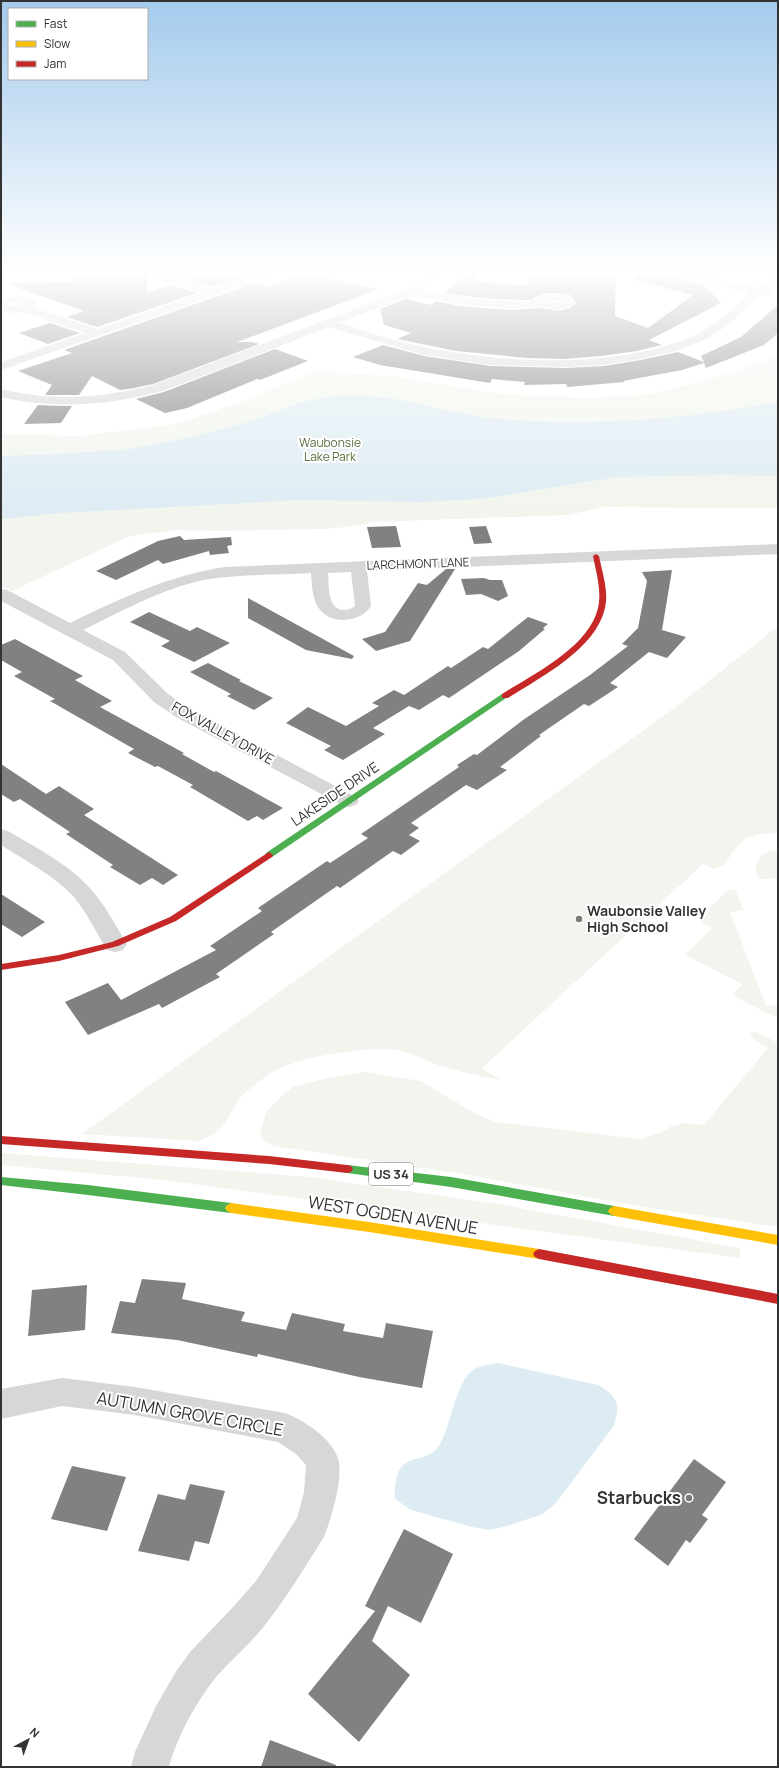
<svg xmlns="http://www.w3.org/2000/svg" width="779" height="1768" font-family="Manrope,sans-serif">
	<rect width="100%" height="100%" fill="#fff"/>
	<path fill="#f1f5ed" d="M 778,356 L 778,508 L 604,507 L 568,515 L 371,522 L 355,526 L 325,529 L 217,531 L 176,530 L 130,536 L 12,591 L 1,586 L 1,434 L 80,436 L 176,424 L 241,402 L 317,371 L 392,376 L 500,394 L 589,398 L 651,394 L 731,373 Z
		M 778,626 L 778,833 L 760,834 L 746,838 L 738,845 L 723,866 L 714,869 L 703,864 L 482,1068 L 500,1080 C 480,1076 460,1072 441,1066 C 426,1061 413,1053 398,1050 C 368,1046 291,1057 268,1075 C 258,1083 245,1091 238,1101 C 223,1123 227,1130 199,1141 L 82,1134 L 680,704 Z
		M 773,850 L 778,851 L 778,886 L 775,878 C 771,878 765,880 761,879 C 751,875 757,858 764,854 C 766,852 770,851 773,850 Z
		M 729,890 L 735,890 L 744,910 L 730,912 L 766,1006 L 778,1005 L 778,1017 L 770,1015 L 733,995 L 742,984 L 685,955 L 712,928 L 697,919 Z
		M 757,1032 L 778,1043 L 778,1227 L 644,1207 L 469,1175 L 274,1146 L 266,1142 L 260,1135 L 266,1112 L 281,1097 L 293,1087 L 327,1078 L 365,1072 L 421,1081 L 476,1114 L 496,1122 L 641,1139 L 660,1133 L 670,1127 L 683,1123 L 704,1125 L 768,1048 L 751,1037 L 750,1033 Z
		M 1,1153 L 310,1177 L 504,1205 L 740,1248 L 740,1258 L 163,1180 L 1,1165 Z"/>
	<path fill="#ddebf3" d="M 359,395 C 371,397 384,397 396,399 C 424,404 453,413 482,417 C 580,428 682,420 778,402 L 778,476 L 723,475 L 618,477 L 482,499 L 423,502 L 300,500 L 60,513 L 1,519 L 1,456 L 60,454 L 130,449 L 192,437 L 248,422 L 301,402 L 333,396 Z
		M 498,1363 L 598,1385 C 619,1397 621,1405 613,1427 L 556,1503 L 543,1514 L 507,1526 L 490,1530 L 472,1527 L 411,1510 L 395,1499 C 394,1443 425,1470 440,1444 C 451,1425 456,1383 472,1371 C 479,1365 490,1365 498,1363 Z"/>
	<path fill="#818181" d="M 73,274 L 147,274 L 147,293 L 171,285 L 197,293 L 97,327 L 67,317 L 84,311 L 10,285 L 10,283 L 72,282 Z
		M 203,274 L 223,274 L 239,279 L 213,287 L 187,279 Z
		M 303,274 L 379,289 L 237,342 L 252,342 L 259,344 L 153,384 L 134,388 L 120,390 L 92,376 L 79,395 L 45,395 L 52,385 L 18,371 L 72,353 L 64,350 L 255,283 L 268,287 Z
		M 465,274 L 476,274 L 475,281 L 527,286 L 529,274 L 616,274 L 615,316 L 648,328 L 693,295 L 635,280 L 636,274 L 670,274 L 676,278 L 704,285 L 721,303 L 649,340 L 662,345 L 637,351 L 601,356 L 564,359 L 527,358 L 456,351 L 397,339 L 411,333 L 384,325 L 380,309 L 406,299 L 431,305 L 435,301 L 460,306 L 509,310 L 541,308 L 558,311 L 570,308 L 576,303 L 570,295 L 561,293 L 547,293 L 535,297 L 533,300 L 521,300 L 481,298 L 445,293 Z
		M 778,305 L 778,333 L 764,345 L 706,368 L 704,363 L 682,370 L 623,381 L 625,382 L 567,387 L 566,384 L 524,385 L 525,382 L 492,379 L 490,383 L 380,365 L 353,357 L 383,345 L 424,356 L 491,366 L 566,368 L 604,366 L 641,360 L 678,352 L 704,362 L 701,356 L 741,337 Z
		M 50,323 L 80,333 L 48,344 L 19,333 Z
		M 275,349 L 308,361 L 260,380 L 257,379 L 187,408 L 165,413 L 136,399 L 164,392 Z
		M 38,405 L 62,406 L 72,406 L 61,423 L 24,424 Z
		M 396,526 L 401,547 L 372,548 L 367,527 Z
		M 486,526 L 492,543 L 474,544 L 469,527 Z
		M 180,536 L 184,540 L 231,537 L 232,545 L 227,546 L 229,553 L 210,555 L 209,551 L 163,564 L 158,560 L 116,580 L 96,571 L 158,541 Z
		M 446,569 L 455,569 L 410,641 L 376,651 L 362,639 L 385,632 L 418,583 L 427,585 Z
		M 672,570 L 662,630 L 686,637 L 667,658 L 649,652 L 610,683 L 618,687 L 589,706 L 584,704 L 539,735 L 541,736 L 500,767 L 507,770 L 477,790 L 466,785 L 411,823 L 419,828 L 409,835 L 420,841 L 401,855 L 393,851 L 340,888 L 337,886 L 271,932 L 274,934 L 216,974 L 220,977 L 162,1008 L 159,1004 L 88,1035 L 65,1002 L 108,983 L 121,1000 L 216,950 L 210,946 L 262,911 L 258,908 L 327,861 L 330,863 L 368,838 L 361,834 L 459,767 L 457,765 L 474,754 L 477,755 L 523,720 L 590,675 L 628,646 L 622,644 L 638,628 L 647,581 L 642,572 Z
		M 484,578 L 490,580 L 502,580 L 508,596 L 498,601 L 481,594 L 466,595 L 461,579 Z
		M 248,598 L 354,656 L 352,659 L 306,650 L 248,618 Z
		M 149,612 L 190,631 L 197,627 L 230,643 L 194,662 L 161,646 L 170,641 L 130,622 Z
		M 528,617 L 548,624 L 543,628 L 545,629 L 519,651 L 449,698 L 443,695 L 419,710 L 409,706 L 373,728 L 385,734 L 343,760 L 324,750 L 331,746 L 286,723 L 308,707 L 346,726 L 379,706 L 372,703 L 394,690 L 404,695 L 448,666 L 451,668 L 483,647 L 488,649 Z
		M 15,639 L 83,676 L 75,680 L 112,701 L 100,707 L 184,753 L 182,754 L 214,772 L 216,771 L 283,808 L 263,820 L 257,816 L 248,821 L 190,787 L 193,785 L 158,766 L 155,767 L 128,753 L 134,749 L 50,701 L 55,699 L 14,676 L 22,672 L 1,660 L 1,645 Z
		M 208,663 L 241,680 L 239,681 L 273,698 L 254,710 L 227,696 L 231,694 L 190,672 Z
		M 1,764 L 46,794 L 59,786 L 94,809 L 84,815 L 178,875 L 163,885 L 152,878 L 140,885 L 110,867 L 113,865 L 66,834 L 70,832 L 20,799 L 14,802 L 1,794 Z
		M 1,894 L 45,922 L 22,937 L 1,924 Z
		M 142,1279 L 186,1283 L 182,1299 L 245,1312 L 241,1321 L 286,1330 L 292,1313 L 345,1324 L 343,1331 L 383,1338 L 386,1323 L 433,1331 L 422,1388 L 359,1377 L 258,1354 L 257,1357 L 177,1340 L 111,1333 L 120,1301 L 135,1303 Z
		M 87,1285 L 85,1330 L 28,1336 L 32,1290 Z
		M 694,1459 L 726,1482 L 702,1515 L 708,1519 L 690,1543 L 686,1540 L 668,1566 L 634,1539 Z
		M 72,1466 L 126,1477 L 107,1531 L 51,1519 Z
		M 190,1484 L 225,1491 L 209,1544 L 195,1541 L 189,1561 L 138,1551 L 158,1494 L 185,1500 Z
		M 404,1529 L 453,1554 L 421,1623 L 388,1606 L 372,1641 L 410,1675 L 359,1742 L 308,1694 L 375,1611 L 365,1606 Z
		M 270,1740 L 336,1765 L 336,1767 L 261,1767 Z"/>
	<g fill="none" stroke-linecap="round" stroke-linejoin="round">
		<path fill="#d7d7d7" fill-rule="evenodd" d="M 148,274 L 165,274 L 213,289 L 256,274 L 272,274 L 271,276 L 1,370 L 1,362 L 85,333 L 23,312 L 12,313 L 1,311 L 1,300 C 12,296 28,293 36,303 L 32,307 L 97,329 L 202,293 L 149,276 ZM 12,303 L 23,304 L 16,306 L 7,305 Z
			M 425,274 L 435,274 L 433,281 L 421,290 L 428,291 C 463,298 498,303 534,301 L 536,298 C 543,294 561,292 568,296 C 571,297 573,301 575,303 L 570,307 L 558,310 L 541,307 L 509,308 L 460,304 L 413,295 L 339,323 C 367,332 395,341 424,347 C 505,364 625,370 701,332 C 720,322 734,307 750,293 L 676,277 L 671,274 L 692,274 L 757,287 L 778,275 L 778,283 L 768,290 L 772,291 L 774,293 L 772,295 L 761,295 L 728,325 L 708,338 L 679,350 L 641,359 L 604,365 L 566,367 L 491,365 L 424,355 L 329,327 L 163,391 C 108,405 56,410 1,397 L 1,389 C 52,402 102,398 153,385 L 408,289 L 424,278 ZM 547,300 L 561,301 L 562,302 L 554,303 L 546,301 Z
			M 778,544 L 778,554 L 367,571 L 371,606 C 360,623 330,626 318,607 C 312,597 312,585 311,573 C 276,575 239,574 204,580 C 161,589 122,611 83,630 L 125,652 L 168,694 L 190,709 L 356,797 L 359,801 L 356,805 L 349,807 L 342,805 L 176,717 L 154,702 L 113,660 L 1,601 L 1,589 L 7,590 L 70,623 C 121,598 168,576 225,567 ZM 351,572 L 355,606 C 351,609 348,610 343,610 C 327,609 329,584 328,573 Z
			M 1,829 L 8,831 C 36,848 67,863 89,887 C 105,904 115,925 127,944 L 123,950 L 115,952 L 107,950 C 96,932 87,913 74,897 C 53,875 26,861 1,845 Z
			M 62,1378 L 135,1387 L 285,1413 C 305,1421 330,1437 338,1458 C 344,1477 331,1519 324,1537 C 304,1568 285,1601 261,1630 C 248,1646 231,1660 217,1676 C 197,1700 177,1737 169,1767 L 131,1767 L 135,1752 L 156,1706 L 177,1670 L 191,1651 L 234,1606 L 256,1581 L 297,1518 L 304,1492 L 306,1465 L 296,1454 L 278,1442 L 135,1415 L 62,1406 L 1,1419 L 1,1389 Z"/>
		<path fill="#4caf50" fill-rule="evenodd" d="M 502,694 L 505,694 L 509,696 L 272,857 L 266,857 L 265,855 L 266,853 Z
			M 347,1165 L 451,1177 L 614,1206 L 618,1208 L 620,1211 L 618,1214 L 614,1216 L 451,1187 L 347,1173 L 343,1172 L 341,1169 L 343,1166 Z
			M 1,1177 L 88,1185 L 231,1203 L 235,1205 L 237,1208 L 235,1211 L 231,1213 L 88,1195 L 1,1185 Z"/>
		<path fill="#ffc107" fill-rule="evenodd" d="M 231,1203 L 369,1222 L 539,1249 L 543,1251 L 545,1254 L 543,1257 L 539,1259 L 369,1232 L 231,1213 L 227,1211 L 225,1208 L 227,1205 Z
			M 614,1206 L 778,1235 L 778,1245 L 614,1216 L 610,1214 L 608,1211 L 610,1208 Z"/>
		<path fill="#c62828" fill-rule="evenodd" d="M 596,554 L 599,556 C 602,572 609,591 605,608 C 596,649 541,677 508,698 L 502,698 L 502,694 C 534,674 589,647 598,608 C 602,591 596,572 593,556 Z
			M 269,852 L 273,855 L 272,857 L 176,921 L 118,946 L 59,961 L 1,970 L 1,964 L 59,955 L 112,942 L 170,917 Z
			M 1,1136 L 269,1156 L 347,1165 L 351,1166 L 353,1169 L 351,1172 L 347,1173 L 269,1164 L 1,1144 Z
			M 539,1249 L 778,1294 L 778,1304 L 539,1259 L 535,1257 L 533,1254 L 535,1251 Z"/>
	</g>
	<linearGradient id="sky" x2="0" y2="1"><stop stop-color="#a3caec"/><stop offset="0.52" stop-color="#fff"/><stop offset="1" stop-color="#fff" stop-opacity="0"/></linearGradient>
	<rect width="779" height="522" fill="url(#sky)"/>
	<g fill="#7a7a7a" stroke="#fff" stroke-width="1.5">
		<circle cx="579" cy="919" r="4"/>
		<circle cx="689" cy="1498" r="4"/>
	</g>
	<g text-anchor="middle" stroke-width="4" stroke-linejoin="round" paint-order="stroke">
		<g font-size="12" fill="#56703f" stroke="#fff">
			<text x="330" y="447">Waubonsie<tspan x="330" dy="14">Lake Park</tspan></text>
		</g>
		<g font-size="12" fill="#333" stroke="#fff">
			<text transform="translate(418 564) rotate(-2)" y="4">LARCHMONT LANE</text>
		</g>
		<rect fill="#fff" stroke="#707070" stroke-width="1" x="369" y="1163" width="44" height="22" rx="3"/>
		<g font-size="13" font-weight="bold" fill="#333">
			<text x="391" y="1179">US 34</text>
		</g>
		<g font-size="14" fill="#333" stroke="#fff">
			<text transform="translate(223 733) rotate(29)" y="5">FOX VALLEY DRIVE</text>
			<text transform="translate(335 794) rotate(-34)" y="5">LAKESIDE DRIVE</text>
		</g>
		<g font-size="14" font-weight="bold" fill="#333" stroke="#fff" text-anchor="start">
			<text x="587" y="916">Waubonsie Valley<tspan x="587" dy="16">High School</tspan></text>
		</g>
		<g font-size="17" fill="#333" stroke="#fff">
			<text transform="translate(393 1215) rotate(9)" y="6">WEST OGDEN AVENUE</text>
			<text transform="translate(190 1414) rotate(10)" y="6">AUTUMN GROVE CIRCLE</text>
		</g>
		<g font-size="17" font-weight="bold" fill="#333" stroke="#fff" text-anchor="end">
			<text x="681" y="1504">Starbucks</text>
		</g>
	</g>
	<rect width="779" height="1768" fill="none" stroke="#333333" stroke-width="4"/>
	<rect x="8" y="8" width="140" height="72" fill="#ffffff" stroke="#adadad"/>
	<rect x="16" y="21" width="20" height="6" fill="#4caf50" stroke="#adadad"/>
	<text x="44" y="28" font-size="12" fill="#333333">Fast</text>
	<rect x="16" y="41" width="20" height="6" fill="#ffc107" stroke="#adadad"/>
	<text x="44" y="48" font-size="12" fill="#333333">Slow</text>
	<rect x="16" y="61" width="20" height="6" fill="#c62828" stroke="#adadad"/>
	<text x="44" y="68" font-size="12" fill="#333333">Jam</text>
	<g transform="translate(28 1740) rotate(41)" stroke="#ffffff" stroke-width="3" paint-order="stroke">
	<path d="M0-3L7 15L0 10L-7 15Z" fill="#333333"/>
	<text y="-6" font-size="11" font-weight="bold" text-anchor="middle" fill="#333333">N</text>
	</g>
</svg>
